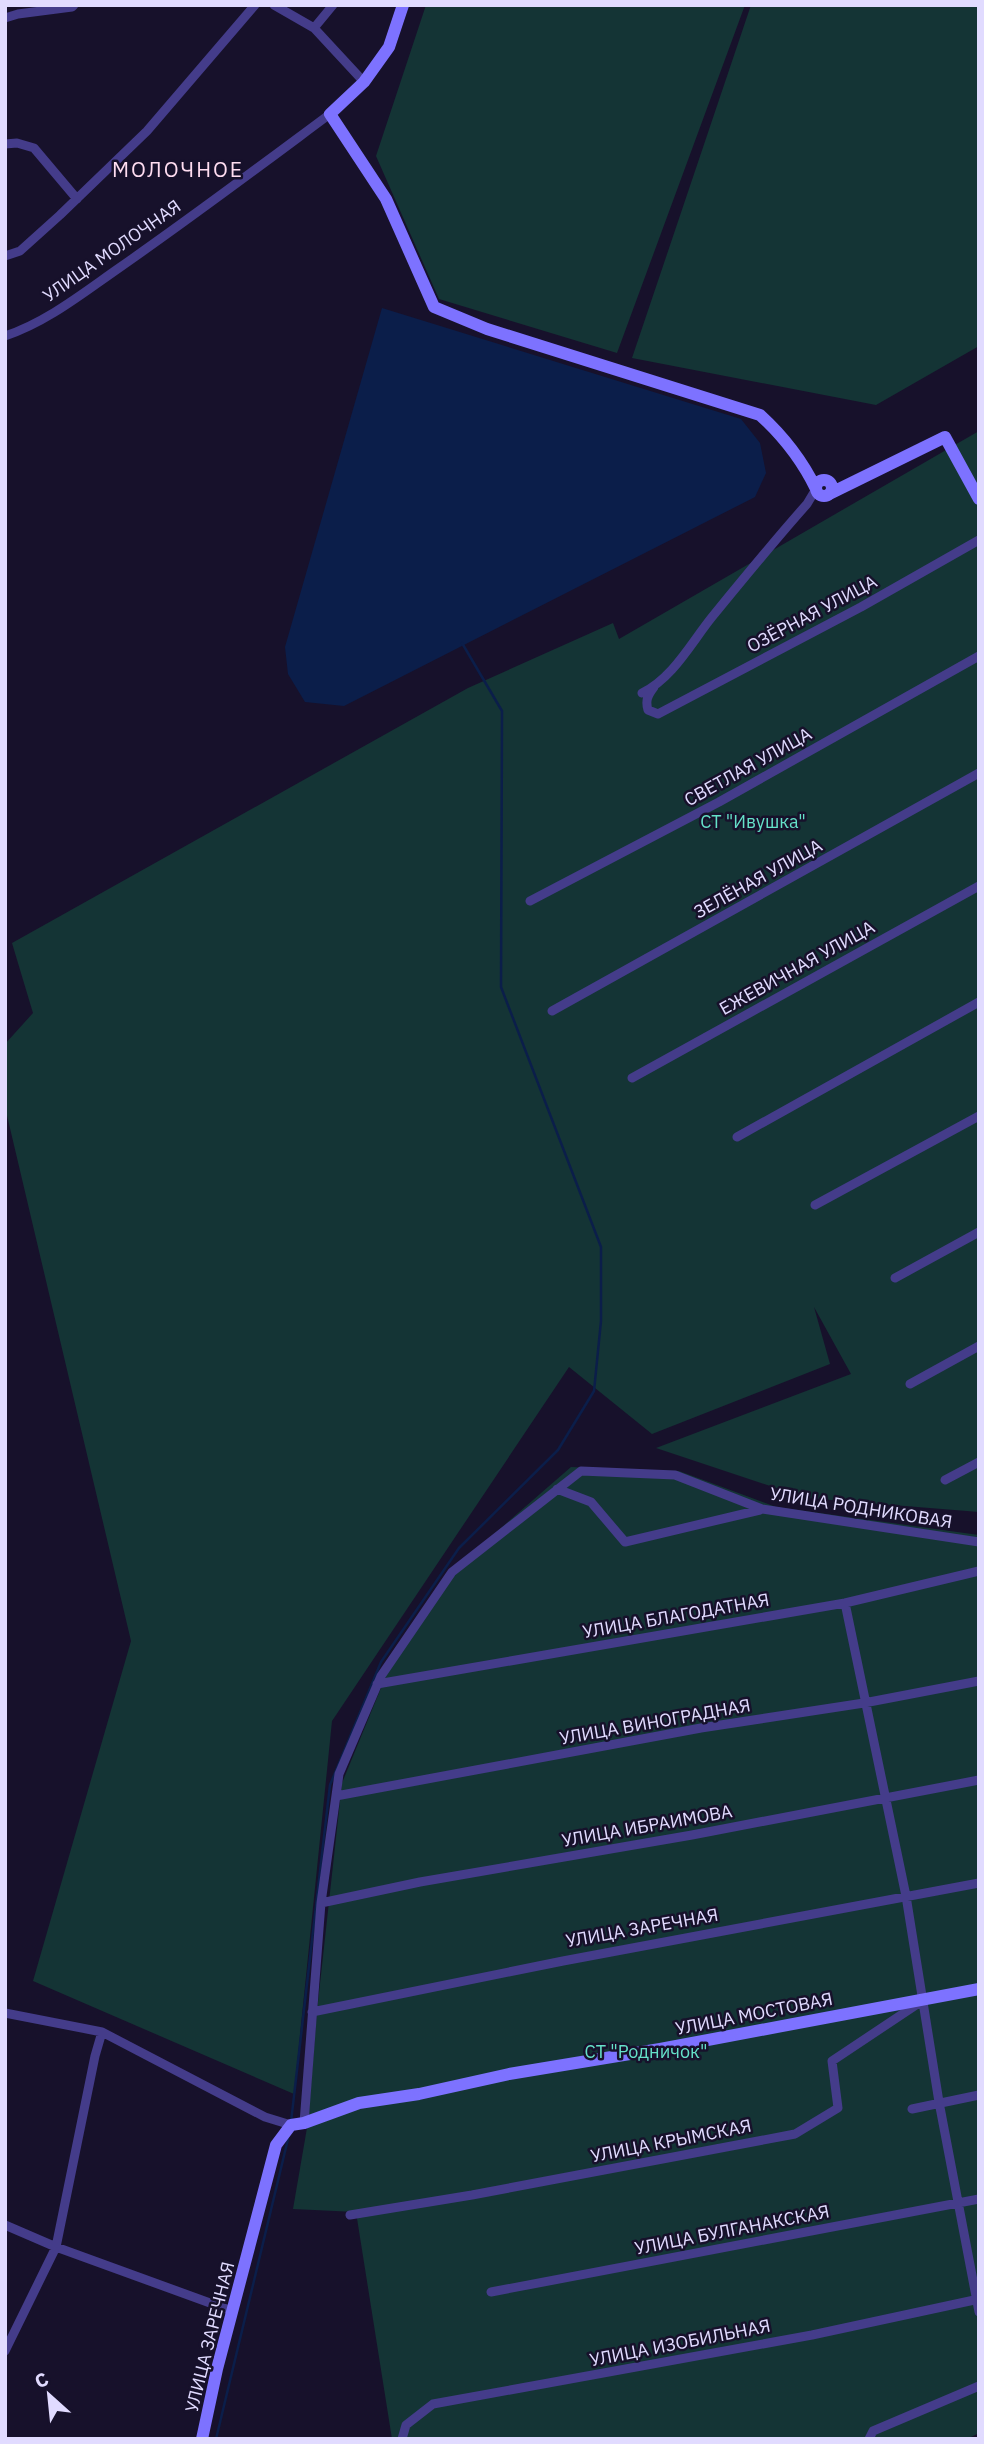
<svg xmlns="http://www.w3.org/2000/svg" width="984" height="2444" font-family="'IBM Plex Sans',sans-serif">
	<rect width="100%" height="100%" fill="#17112b"/>
	<path fill="#143435" d="M 426,5 L 745,5 L 617,353 L 439,299 L 376,156 Z
		M 751,5 L 979,5 L 979,346 L 876,405 L 632,358 Z
		M 979,431 L 979,1512 L 806,1498 L 656,1448 L 851,1374 L 814,1307 L 830,1364 L 652,1434 L 569,1367 L 332,1721 L 294,2094 L 33,1981 L 131,1641 L 5,1107 L 5,1044 L 33,1013 L 12,943 L 468,688 L 613,623 L 619,639 Z
		M 571,1467 L 679,1471 L 776,1507 L 979,1535 L 979,2433 L 967,2439 L 392,2439 L 356,2212 L 293,2209 L 308,2122 L 317,2011 L 342,1783 L 390,1666 L 447,1575 Z"/>
	<path fill="#0b1e4a" d="M 382,308 L 741,419 L 760,443 L 766,473 L 755,497 L 344,706 L 305,702 L 288,674 L 285,647 Z"/>
	<g fill="none" stroke-linecap="round" stroke-linejoin="round">
		<path stroke="#0b1e4a" stroke-width="2.5" d="M 291,2122 L 330,1785 L 381,1662 L 459,1548 L 558,1450 L 594,1391 L 601,1321 L 601,1247 L 501,987 L 502,711 L 462,643
			M 216,2439 L 288,2139"/>
		<path stroke="#443c8a" stroke-width="9" d="M 274,5 L 314,28 L 364,82
			M 5,18 L 18,14 L 72,7 L 74,5
			M 314,28 L 333,5
			M 5,144 L 17,143 L 34,148 L 77,199
			M 5,256 L 20,251 L 60,215 L 147,131 L 255,5
			M 5,336 C 47,322 83,293 119,268 C 191,218 260,166 330,114
			M 654,687 C 648,695 645,700 648,710 L 658,714 L 861,607 L 979,540
			M 642,693 C 673,678 691,643 712,617 C 743,579 774,541 807,504 L 816,489
			M 530,901 L 719,802 L 979,656
			M 552,1011 L 979,773
			M 632,1078 L 979,886
			M 737,1137 L 979,1002
			M 815,1205 L 979,1116
			M 895,1278 L 979,1232
			M 910,1384 L 979,1346
			M 945,1480 L 979,1462
			M 557,1489 L 591,1502 L 625,1542 L 760,1510
			M 845,1603 L 906,1896 L 939,2102 L 979,2312
			M 377,1684 L 845,1603 L 979,1571
			M 336,1796 L 701,1728 L 864,1703 L 979,1681
			M 321,1903 L 420,1882 L 692,1835 L 979,1780
			M 312,2012 L 563,1961 L 979,1883
			M 5,2013 L 102,2032 L 265,2117 L 291,2125
			M 912,2109 L 979,2095
			M 304,2123 L 321,1903 L 339,1774 L 381,1676 L 452,1572 L 581,1471 L 675,1475 L 762,1509 L 979,1542
			M 350,2215 L 472,2195 L 795,2134 L 838,2108 L 832,2061 L 919,2003
			M 5,2225 L 56,2247 L 232,2311
			M 491,2292 L 979,2199
			M 5,2351 L 56,2247 L 95,2056 L 102,2032
			M 402,2439 L 406,2425 L 433,2404 L 812,2335 L 979,2299
			M 869,2439 L 873,2431 L 979,2386"/>
		<path stroke="#7d72ff" stroke-width="12" d="M 403,5 L 389,47 L 364,82 L 330,114 L 386,199 L 434,307 L 487,329 L 760,415 C 783,436 802,460 816,489
			M816 488a8 8 0 1 1 16 0a8 8 0 1 1-16 0Z
			M 829,494 L 945,437 L 979,499
			M 202,2439 L 217,2369 L 276,2145 L 291,2125 L 304,2123 L 359,2103 L 419,2094 L 509,2074 L 660,2049 L 979,1989"/>
	</g>
	<g text-anchor="middle" stroke-width="5" stroke-linejoin="round" paint-order="stroke">
		<g font-size="18" fill="#e1dbff" stroke="#17112b">
			<text transform="translate(112 251) rotate(-35)" y="6">УЛИЦА МОЛОЧНАЯ</text>
			<text transform="translate(812 614) rotate(-28)" y="6">ОЗЁРНАЯ УЛИЦА</text>
			<text transform="translate(748 767) rotate(-29)" y="6">СВЕТЛАЯ УЛИЦА</text>
			<text transform="translate(758 879) rotate(-29)" y="6">ЗЕЛЁНАЯ УЛИЦА</text>
			<text transform="translate(797 968) rotate(-29)" y="6">ЕЖЕВИЧНАЯ УЛИЦА</text>
			<text transform="translate(861 1508) rotate(9)" y="6">УЛИЦА РОДНИКОВАЯ</text>
			<text transform="translate(676 1616) rotate(-10)" y="6">УЛИЦА БЛАГОДАТНАЯ</text>
			<text transform="translate(655 1722) rotate(-10)" y="6">УЛИЦА ВИНОГРАДНАЯ</text>
			<text transform="translate(647 1826) rotate(-10)" y="6">УЛИЦА ИБРАИМОВА</text>
			<text transform="translate(642 1928) rotate(-10)" y="6">УЛИЦА ЗАРЕЧНАЯ</text>
			<text transform="translate(754 2014) rotate(-11)" y="6">УЛИЦА МОСТОВАЯ</text>
			<text transform="translate(671 2141) rotate(-11)" y="6">УЛИЦА КРЫМСКАЯ</text>
			<text transform="translate(732 2230) rotate(-11)" y="6">УЛИЦА БУЛГАНАКСКАЯ</text>
			<text transform="translate(210 2337) rotate(-76)" y="6">УЛИЦА ЗАРЕЧНАЯ</text>
			<text transform="translate(680 2343) rotate(-11)" y="6">УЛИЦА ИЗОБИЛЬНАЯ</text>
		</g>
		<g font-size="18" fill="#65e1c9" stroke="#17112b">
			<text x="753" y="828">СТ "Ивушка"</text>
			<text x="646" y="2058">СТ "Родничок"</text>
		</g>
		<g font-size="21" letter-spacing="2" fill="#ffddf1" stroke="#17112b">
			<text x="178" y="177">МОЛОЧНОЕ</text>
		</g>
	</g>
	<rect width="984" height="2444" fill="none" stroke="#e1dbff" stroke-width="14"/>
	<g transform="translate(49 2395) rotate(333)" stroke="#17112b" stroke-width="5" paint-order="stroke">
	<path d="M0-5L12 26L0 18L-12 26Z" fill="#e1dbff"/>
	<text y="-10" font-size="19" font-weight="bold" text-anchor="middle" fill="#e1dbff">С</text>
	</g>
</svg>
